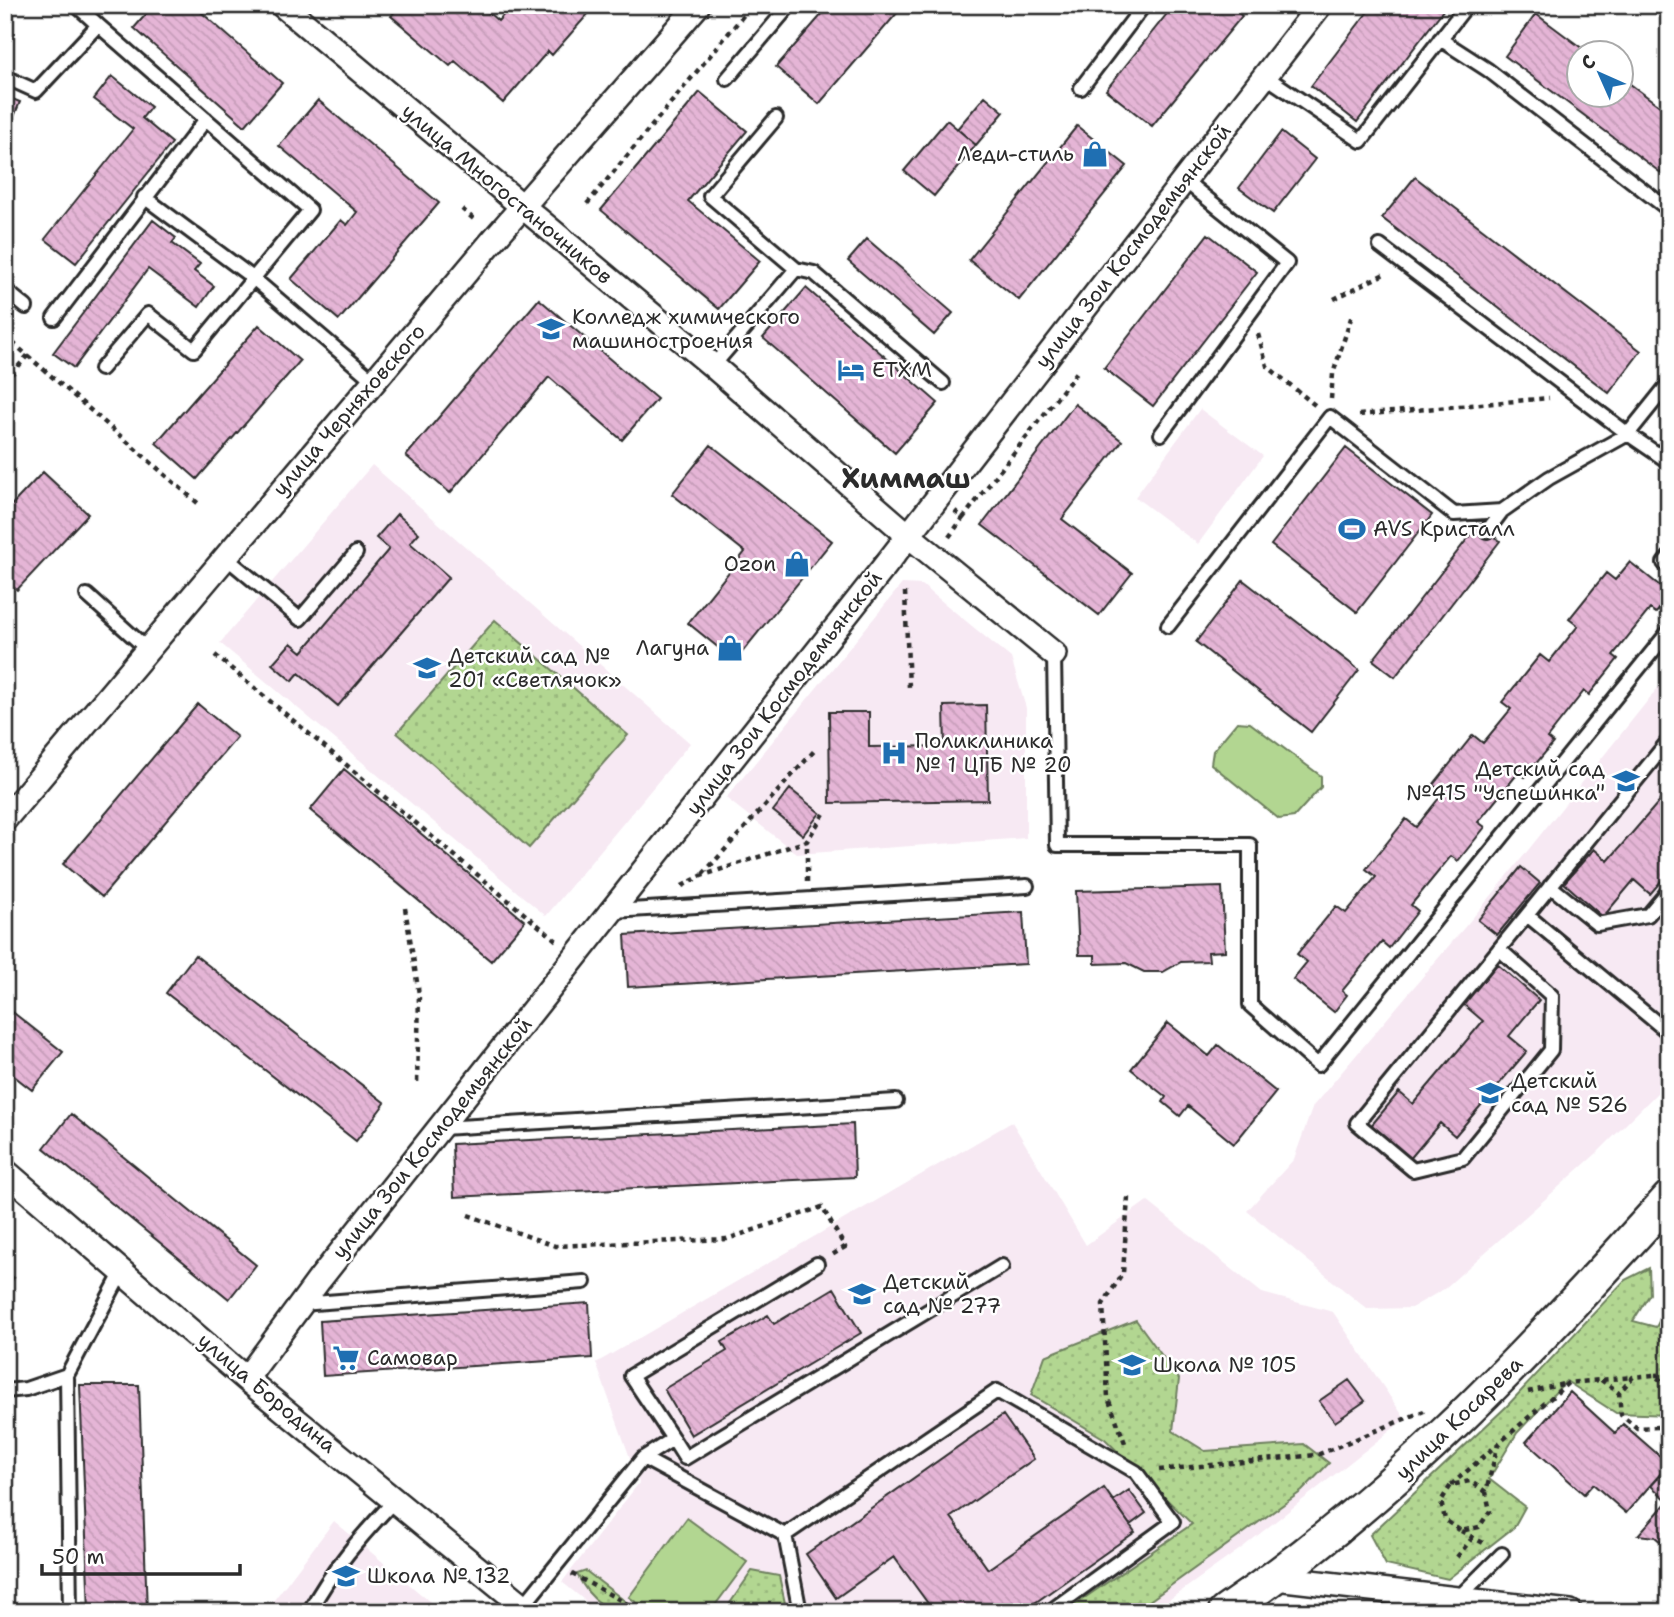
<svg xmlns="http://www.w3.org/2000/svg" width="1674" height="1617" font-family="'Shantell Sans',sans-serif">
	<defs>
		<pattern id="park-dots" width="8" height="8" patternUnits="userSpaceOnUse" patternTransform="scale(1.75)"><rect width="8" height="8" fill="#b2d691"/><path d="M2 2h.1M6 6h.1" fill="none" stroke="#99b87d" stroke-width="1.8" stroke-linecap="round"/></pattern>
		<pattern id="building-back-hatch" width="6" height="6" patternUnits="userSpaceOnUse" patternTransform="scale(1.75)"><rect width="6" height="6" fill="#e5b5d6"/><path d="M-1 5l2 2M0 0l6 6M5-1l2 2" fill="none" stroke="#c59cb8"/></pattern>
	</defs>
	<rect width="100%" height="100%" fill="#fff"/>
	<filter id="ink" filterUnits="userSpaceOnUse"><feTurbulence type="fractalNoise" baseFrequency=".0143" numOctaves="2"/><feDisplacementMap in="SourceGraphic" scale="14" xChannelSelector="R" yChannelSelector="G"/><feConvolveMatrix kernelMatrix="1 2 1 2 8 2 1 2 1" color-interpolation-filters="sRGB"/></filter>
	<g filter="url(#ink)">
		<path fill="#f7e9f3" d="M 1200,409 L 1263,456 L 1198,544 L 1135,497 Z
			M 372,465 L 690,743 L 546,916 L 220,643 Z
			M 902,584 L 922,585 L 1011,658 L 1026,708 L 1026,838 L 797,854 L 726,798 Z
			M 1669,674 L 1669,1081 L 1597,1153 L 1444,1289 L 1411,1308 L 1367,1309 L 1247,1211 L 1294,1159 L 1313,1106 L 1497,889 Z
			M 1012,1122 L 1086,1245 L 1147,1201 L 1262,1293 L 1333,1312 L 1405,1419 L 1243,1547 L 1152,1612 L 599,1612 L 562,1582 L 639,1483 L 596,1363 Z
			M 334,1521 L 442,1612 L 265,1612 Z"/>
		<path fill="url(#park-dots)" stroke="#6e805e" stroke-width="2" d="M 495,620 L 628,735 L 529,848 L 397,733 Z
			M 1649,1268 L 1650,1294 L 1633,1321 L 1656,1327 L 1669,1303 L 1669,1415 L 1616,1413 L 1566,1381 L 1517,1433 L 1489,1479 L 1525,1507 L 1514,1527 L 1448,1579 L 1386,1565 L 1370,1535 L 1507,1406 L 1625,1280 Z
			M 1136,1320 L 1179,1379 L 1173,1431 L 1205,1451 L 1304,1444 L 1329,1463 L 1302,1491 L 1134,1612 L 1064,1612 L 1192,1524 L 1105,1439 L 1031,1395 L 1045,1356 Z
			M 586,1571 L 639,1612 C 607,1612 591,1603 577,1574 Z
			M 752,1571 L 779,1576 L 787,1612 L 724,1612 Z"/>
		<path fill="#b2d691" stroke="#6e805e" stroke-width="2" d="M 1237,722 L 1250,723 L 1321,776 L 1321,787 L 1294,817 L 1279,819 L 1211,764 L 1213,751 Z
			M 687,1518 L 747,1562 L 710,1612 L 649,1612 L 629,1597 Z"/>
		<path fill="url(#building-back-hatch)" stroke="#2b2b2b" stroke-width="2" d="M 154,5 L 193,5 L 282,83 L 245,126 L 134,28 Z
			M 400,5 L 480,5 L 498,21 L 512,5 L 596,5 L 552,55 L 548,51 L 503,103 L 455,61 L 450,66 L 391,16 Z
			M 830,5 L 904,5 L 819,104 L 776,67 Z
			M 1174,5 L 1229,5 L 1242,16 L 1152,126 L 1106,90 Z
			M 1373,5 L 1447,5 L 1357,122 L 1311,86 Z
			M 1536,14 L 1587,52 L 1580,52 L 1580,94 L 1622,94 L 1622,78 L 1669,113 L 1669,179 L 1505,56 Z
			M 112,76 L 151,107 L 142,118 L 172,143 L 76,263 L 45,239 L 133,129 L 94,99 Z
			M 700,92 L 747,131 L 688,201 L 760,261 L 719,309 L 601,210 Z
			M 5,96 L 20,102 L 5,138 Z
			M 985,96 L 1004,112 L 976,145 L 957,129 Z
			M 318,100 L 439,203 L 339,320 L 291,279 L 341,220 L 347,225 L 357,212 L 279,146 Z
			M 947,120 L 976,145 L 934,196 L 904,171 Z
			M 1077,126 L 1127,166 L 1019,300 L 969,260 Z
			M 1281,132 L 1315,159 L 1273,213 L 1239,188 Z
			M 1415,177 L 1641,351 L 1609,393 L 1382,218 Z
			M 153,220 L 176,238 L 172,243 L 200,264 L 194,271 L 214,286 L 199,307 L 148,269 L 74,368 L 53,353 Z
			M 1208,234 L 1257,272 L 1153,406 L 1104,368 Z
			M 867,239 L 953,313 L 934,335 L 848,261 Z
			M 806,288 L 938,403 L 895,453 L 763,338 Z
			M 539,299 L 657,399 L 622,440 L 549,377 L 450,493 L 406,456 Z
			M 259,325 L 300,361 L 197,479 L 156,443 Z
			M 1075,404 L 1122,441 L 1062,519 L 1132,573 L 1099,615 L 982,525 Z
			M 711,445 L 832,541 L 735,661 L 688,623 L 745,552 L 672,494 Z
			M 1346,448 L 1432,515 L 1357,612 L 1271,545 Z
			M 43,472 L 88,514 L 17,590 L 5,580 L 5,512 Z
			M 397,514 L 419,533 L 410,543 L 449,577 L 338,706 L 299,673 L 292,681 L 272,664 L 291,643 L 302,652 L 389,549 L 376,538 Z
			M 1479,524 L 1500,541 L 1395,677 L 1373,660 Z
			M 1630,562 L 1669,593 L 1669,597 L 1656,613 L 1650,609 L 1613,655 L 1618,659 L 1589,695 L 1584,691 L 1547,738 L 1553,743 L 1525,777 L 1519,772 L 1478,822 L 1485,827 L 1458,861 L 1451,856 L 1411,905 L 1418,911 L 1389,948 L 1382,942 L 1342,991 L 1347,995 L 1334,1012 L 1293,979 L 1307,962 L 1297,954 L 1336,906 L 1346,913 L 1376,877 L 1366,869 L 1406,819 L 1416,827 L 1443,793 L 1433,785 L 1473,735 L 1483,743 L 1511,709 L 1502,702 L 1540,655 L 1549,662 L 1578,626 L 1569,619 L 1606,573 L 1615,580 Z
			M 1243,580 L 1359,670 L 1311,732 L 1196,642 Z
			M 198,704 L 237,737 L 102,897 L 63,864 Z
			M 986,705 L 988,800 L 830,803 L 829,712 L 869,712 L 869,747 L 945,746 L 944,706 Z
			M 1669,750 L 1669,770 L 1659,762 Z
			M 344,769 L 525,921 L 491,961 L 310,810 Z
			M 790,789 L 820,813 L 803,835 L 773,811 Z
			M 1669,790 L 1669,872 L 1650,894 L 1634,880 L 1603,917 L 1564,883 L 1594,849 L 1608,861 Z
			M 1521,867 L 1540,883 L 1497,935 L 1478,920 Z
			M 1222,887 L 1225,951 L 1208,952 L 1209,961 L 1181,962 L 1163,972 L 1144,972 L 1126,963 L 1095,964 L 1095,955 L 1079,955 L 1076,891 Z
			M 1023,912 L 1026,964 L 628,987 L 625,935 Z
			M 195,955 L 385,1103 L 356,1141 L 166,993 Z
			M 1497,964 L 1539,1000 L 1509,1036 L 1527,1051 L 1455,1136 L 1440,1123 L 1409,1160 L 1370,1127 L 1399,1092 L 1413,1104 L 1483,1021 L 1463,1004 Z
			M 5,1006 L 63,1052 L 32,1090 L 5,1069 Z
			M 1168,1023 L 1209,1056 L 1218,1045 L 1276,1092 L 1234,1144 L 1188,1106 L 1180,1116 L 1163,1102 L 1166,1097 L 1131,1069 Z
			M 71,1114 L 256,1265 L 229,1299 L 44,1148 Z
			M 853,1124 L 855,1177 L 454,1197 L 452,1144 Z
			M 5,1271 L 14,1278 L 5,1288 Z
			M 834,1288 L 861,1333 L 691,1435 L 664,1389 L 727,1351 L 722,1342 L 768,1315 L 774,1324 Z
			M 589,1303 L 592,1358 L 323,1376 L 320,1321 Z
			M 1349,1380 L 1365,1401 L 1335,1422 L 1319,1401 Z
			M 80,1385 L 139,1385 L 147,1612 L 89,1612 Z
			M 1570,1392 L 1615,1433 L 1623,1424 L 1669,1464 L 1626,1513 L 1593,1484 L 1584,1494 L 1526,1442 Z
			M 1003,1415 L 1034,1459 L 951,1517 L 988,1569 L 1104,1488 L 1135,1532 L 1022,1612 L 928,1612 L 932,1609 L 894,1557 L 836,1598 L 806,1554 Z
			M 1669,1466 L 1669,1549 L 1655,1537 L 1638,1535 L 1668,1501 L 1651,1486 Z
			M 1129,1490 L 1146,1513 L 1130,1525 L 1113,1501 Z"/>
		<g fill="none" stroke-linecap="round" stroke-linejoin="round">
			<g stroke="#2b2b2b" stroke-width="18">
				<path id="lane" d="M 98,25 L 310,210 L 194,350 L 148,314 L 101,369
					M 1440,39 L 1488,70 L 1669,210
					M 1265,76 L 1361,141 L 1467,5
					M 5,77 L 36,91 L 98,25 L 76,5
					M 727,79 L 790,5
					M 1081,88 L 1144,5
					M 776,118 L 710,196 L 796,269
					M 144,197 L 253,278 L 375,382
					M 5,290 L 26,307
					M 54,318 L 206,119
					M 713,366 L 796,269 L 814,273 L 943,383
					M 1669,383 L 1628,434 L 1669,462
					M 1161,434 L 1287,263 L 1184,180
					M 1487,531 L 1502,511
					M 224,556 L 300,619 L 356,553
					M 1669,557 L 1664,563 L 1669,567
					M 87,595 L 147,649
					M 1168,626 L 1330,417 L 1454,514 L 1502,511 L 1549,478 L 1628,434 L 1380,246
					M 1054,654 L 1057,845 L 1250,845 L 1250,1005 L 1318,1065 L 1669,631
					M 1550,886 L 1597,924 L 1648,915 L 1669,890
					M 613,911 L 1027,886
					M 1527,915 L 1669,740
					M 1499,949 L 1552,996 L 1551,1050 L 1463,1158 L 1413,1170 L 1357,1123 L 1527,915 L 1669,1033
					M 441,1128 L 896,1101
					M 301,1304 L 584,1282
					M 67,1375 L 70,1612
					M 5,1391 L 26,1389 L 67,1375 L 123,1270
					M 673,1439 L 685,1458 L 1002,1266
					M 643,1458 L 673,1439 L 631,1376 L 817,1264
					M 785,1535 L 800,1612
					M 1459,1597 L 1502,1554
					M 524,1605 L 643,1458 L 785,1535 L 997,1391 L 1136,1472 L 1173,1522 L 1049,1612
					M 309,1612 C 332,1569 361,1536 395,1500"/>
			</g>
			<g stroke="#2b2b2b" stroke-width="28">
				<path id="street" d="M 282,5 L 713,366 L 908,535 L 1054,654
					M 5,819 L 495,238 L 698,5
					M 5,1171 L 246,1379 L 531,1612
					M 246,1379 L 319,1280 L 881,571 L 1320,5
					M 1276,1578 L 1570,1612"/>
			</g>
			<g stroke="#2b2b2b" stroke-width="37">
				<path id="secondary" d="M 1225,1612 C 1395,1497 1533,1349 1669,1198"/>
			</g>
			<path stroke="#2b2b2b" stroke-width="4.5" stroke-dasharray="5 5" stroke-linecap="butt" d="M 587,204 L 752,5
				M 462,209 L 477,222
				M 1334,299 L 1386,273
				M 1258,334 L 1267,366 L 1316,406
				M 5,336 L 200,505
				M 5,382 L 28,355
				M 1331,399 L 1333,374 L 1352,315
				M 1359,415 L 1549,398
				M 955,511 L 963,518 L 1077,372
				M 949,537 L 963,518
				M 905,592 L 909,688
				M 215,655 L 558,942
				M 703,874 L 815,750
				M 807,882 L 807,841
				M 682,886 L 701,876 L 807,841 L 825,812
				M 405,908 L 419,994 L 417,1085
				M 468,1215 L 555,1246 L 727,1239 L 822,1207 L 845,1247 L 832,1255
				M 1655,1375 L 1669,1374
				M 1601,1380 L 1619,1393
				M 1669,1387 L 1654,1375 L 1633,1377 L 1619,1393 L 1621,1415 L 1637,1428 L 1659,1427 L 1669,1415
				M 1528,1392 L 1568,1383
				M 1125,1443 L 1108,1398 L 1103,1304 L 1123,1273 L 1128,1197
				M 1159,1470 L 1317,1455 L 1424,1411
				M 1451,1485 L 1568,1383 L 1633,1377
				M 1486,1492 L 1470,1481 L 1451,1485 L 1441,1501 L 1445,1520 L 1461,1531 L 1479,1527 L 1490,1511 L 1486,1492 L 1498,1444
				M 1461,1531 L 1487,1545
				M 1457,1557 L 1473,1537
				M 572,1574 L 642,1612"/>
			<use href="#lane" stroke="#fff" stroke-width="12"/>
			<use href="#street" stroke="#fff" stroke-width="23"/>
			<use href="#secondary" stroke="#fff" stroke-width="32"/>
		</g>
	</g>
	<defs>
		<g id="shop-bare" transform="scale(2.1)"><path d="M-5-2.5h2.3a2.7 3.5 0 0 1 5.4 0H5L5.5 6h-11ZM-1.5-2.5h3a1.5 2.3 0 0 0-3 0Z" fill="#1f6fb2" stroke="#fff" stroke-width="2.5" paint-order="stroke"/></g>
		<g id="university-bare" transform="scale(2.1)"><path d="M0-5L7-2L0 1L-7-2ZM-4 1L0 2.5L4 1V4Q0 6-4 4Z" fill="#1f6fb2" stroke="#fff" stroke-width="2.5" paint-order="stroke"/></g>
		<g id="hotel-bare" transform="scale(2.1)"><path d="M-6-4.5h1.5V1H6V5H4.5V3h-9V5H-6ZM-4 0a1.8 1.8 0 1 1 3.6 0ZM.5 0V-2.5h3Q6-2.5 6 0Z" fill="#1f6fb2" stroke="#fff" stroke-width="2.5" paint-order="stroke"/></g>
		<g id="stadium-bare" transform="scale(2.1)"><path d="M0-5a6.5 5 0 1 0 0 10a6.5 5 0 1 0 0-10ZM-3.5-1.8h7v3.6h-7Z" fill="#1f6fb2" stroke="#fff" stroke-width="2.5" paint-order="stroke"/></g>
		<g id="school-bare" transform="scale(2.1)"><path d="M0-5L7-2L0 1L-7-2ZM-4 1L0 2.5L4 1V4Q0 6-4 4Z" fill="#1f6fb2" stroke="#fff" stroke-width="2.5" paint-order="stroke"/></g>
		<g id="hospital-bare" transform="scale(2.1)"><path d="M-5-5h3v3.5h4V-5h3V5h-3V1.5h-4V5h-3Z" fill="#1f6fb2" stroke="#fff" stroke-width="2.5" paint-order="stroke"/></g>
		<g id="supermarket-bare" transform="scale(2.1)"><path d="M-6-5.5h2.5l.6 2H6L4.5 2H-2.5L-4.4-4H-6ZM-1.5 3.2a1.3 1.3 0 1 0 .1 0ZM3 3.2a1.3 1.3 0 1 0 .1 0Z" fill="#1f6fb2" stroke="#fff" stroke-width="2.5" paint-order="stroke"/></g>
	</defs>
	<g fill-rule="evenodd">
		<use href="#shop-bare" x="1095" y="154"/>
		<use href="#university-bare" x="551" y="329"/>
		<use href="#hotel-bare" x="851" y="370"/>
		<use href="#stadium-bare" x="1352" y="529"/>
		<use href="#shop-bare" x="797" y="564"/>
		<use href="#shop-bare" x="730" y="648"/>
		<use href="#school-bare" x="427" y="668"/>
		<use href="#hospital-bare" x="894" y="753"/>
		<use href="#school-bare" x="1626" y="781"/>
		<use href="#school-bare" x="1490" y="1093"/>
		<use href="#school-bare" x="862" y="1294"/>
		<use href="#supermarket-bare" x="346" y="1358"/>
		<use href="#school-bare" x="1132" y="1365"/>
		<use href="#school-bare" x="346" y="1576"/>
	</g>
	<g text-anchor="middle" stroke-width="5" stroke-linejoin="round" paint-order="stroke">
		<g font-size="21" fill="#2b2b2b" stroke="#fff" text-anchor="start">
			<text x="1074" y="161" text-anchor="end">Леди-стиль</text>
			<text x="572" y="324">Колледж химического<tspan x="572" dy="24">машиностроения</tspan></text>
			<text x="872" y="377">ЕТХМ</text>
			<text x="1373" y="536">AVS Кристалл</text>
			<text x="776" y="571" text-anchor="end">Ozon</text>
			<text x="709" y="655" text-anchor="end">Лагуна</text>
			<text x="448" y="663">Детский сад №<tspan x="448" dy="24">201 «Светлячок»</tspan></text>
			<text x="915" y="748">Поликлиника<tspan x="915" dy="24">№ 1 ЦГБ № 20</tspan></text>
			<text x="1605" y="776" text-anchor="end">Детский сад<tspan x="1605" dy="24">№415 "Успешинка"</tspan></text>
			<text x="1511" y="1088">Детcкий<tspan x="1511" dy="24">сад № 526</tspan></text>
			<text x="883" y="1289">Детcкий<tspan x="883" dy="24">сад № 277</tspan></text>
			<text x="367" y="1365">Самовар</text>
			<text x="1153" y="1372">Школа № 105</text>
			<text x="367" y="1583">Школа № 132</text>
		</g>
		<g font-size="21" fill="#2b2b2b" stroke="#fff">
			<text transform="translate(507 194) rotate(40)" y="7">улица Многостаночников</text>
			<text transform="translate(1133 246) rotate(-52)" y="7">улица Зои Космодемьянской</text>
			<text transform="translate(349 410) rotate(-49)" y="7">улица Черняховского</text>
			<text transform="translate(784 693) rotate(-52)" y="7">улица Зои Космодемьянской</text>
			<text transform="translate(432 1138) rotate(-51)" y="7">улица Зои Космодемьянской</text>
			<text transform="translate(267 1393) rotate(40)" y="7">улица Бородина</text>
			<text transform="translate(1459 1418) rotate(-44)" y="7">улица Косарева</text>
		</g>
		<g font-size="28" font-weight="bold" fill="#2b2b2b" stroke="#fff">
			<text x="906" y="488">Химмаш</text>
		</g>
	</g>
	<rect width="1674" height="1617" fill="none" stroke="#fff" stroke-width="28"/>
	<rect x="14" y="14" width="1646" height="1589" fill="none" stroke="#2b2b2b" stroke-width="2.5" filter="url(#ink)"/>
	<g transform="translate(1600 74) rotate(315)"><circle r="33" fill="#ffffff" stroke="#aaaaaa" stroke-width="2"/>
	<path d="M0-5L12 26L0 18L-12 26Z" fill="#1f6fb2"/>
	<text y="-10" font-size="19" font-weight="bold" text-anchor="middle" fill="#2b2b2b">С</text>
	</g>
	<path d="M42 1564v10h198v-10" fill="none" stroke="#2b2b2b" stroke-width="3.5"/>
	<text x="52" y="1564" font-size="21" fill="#2b2b2b" stroke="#ffffff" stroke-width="5" paint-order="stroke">50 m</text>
</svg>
